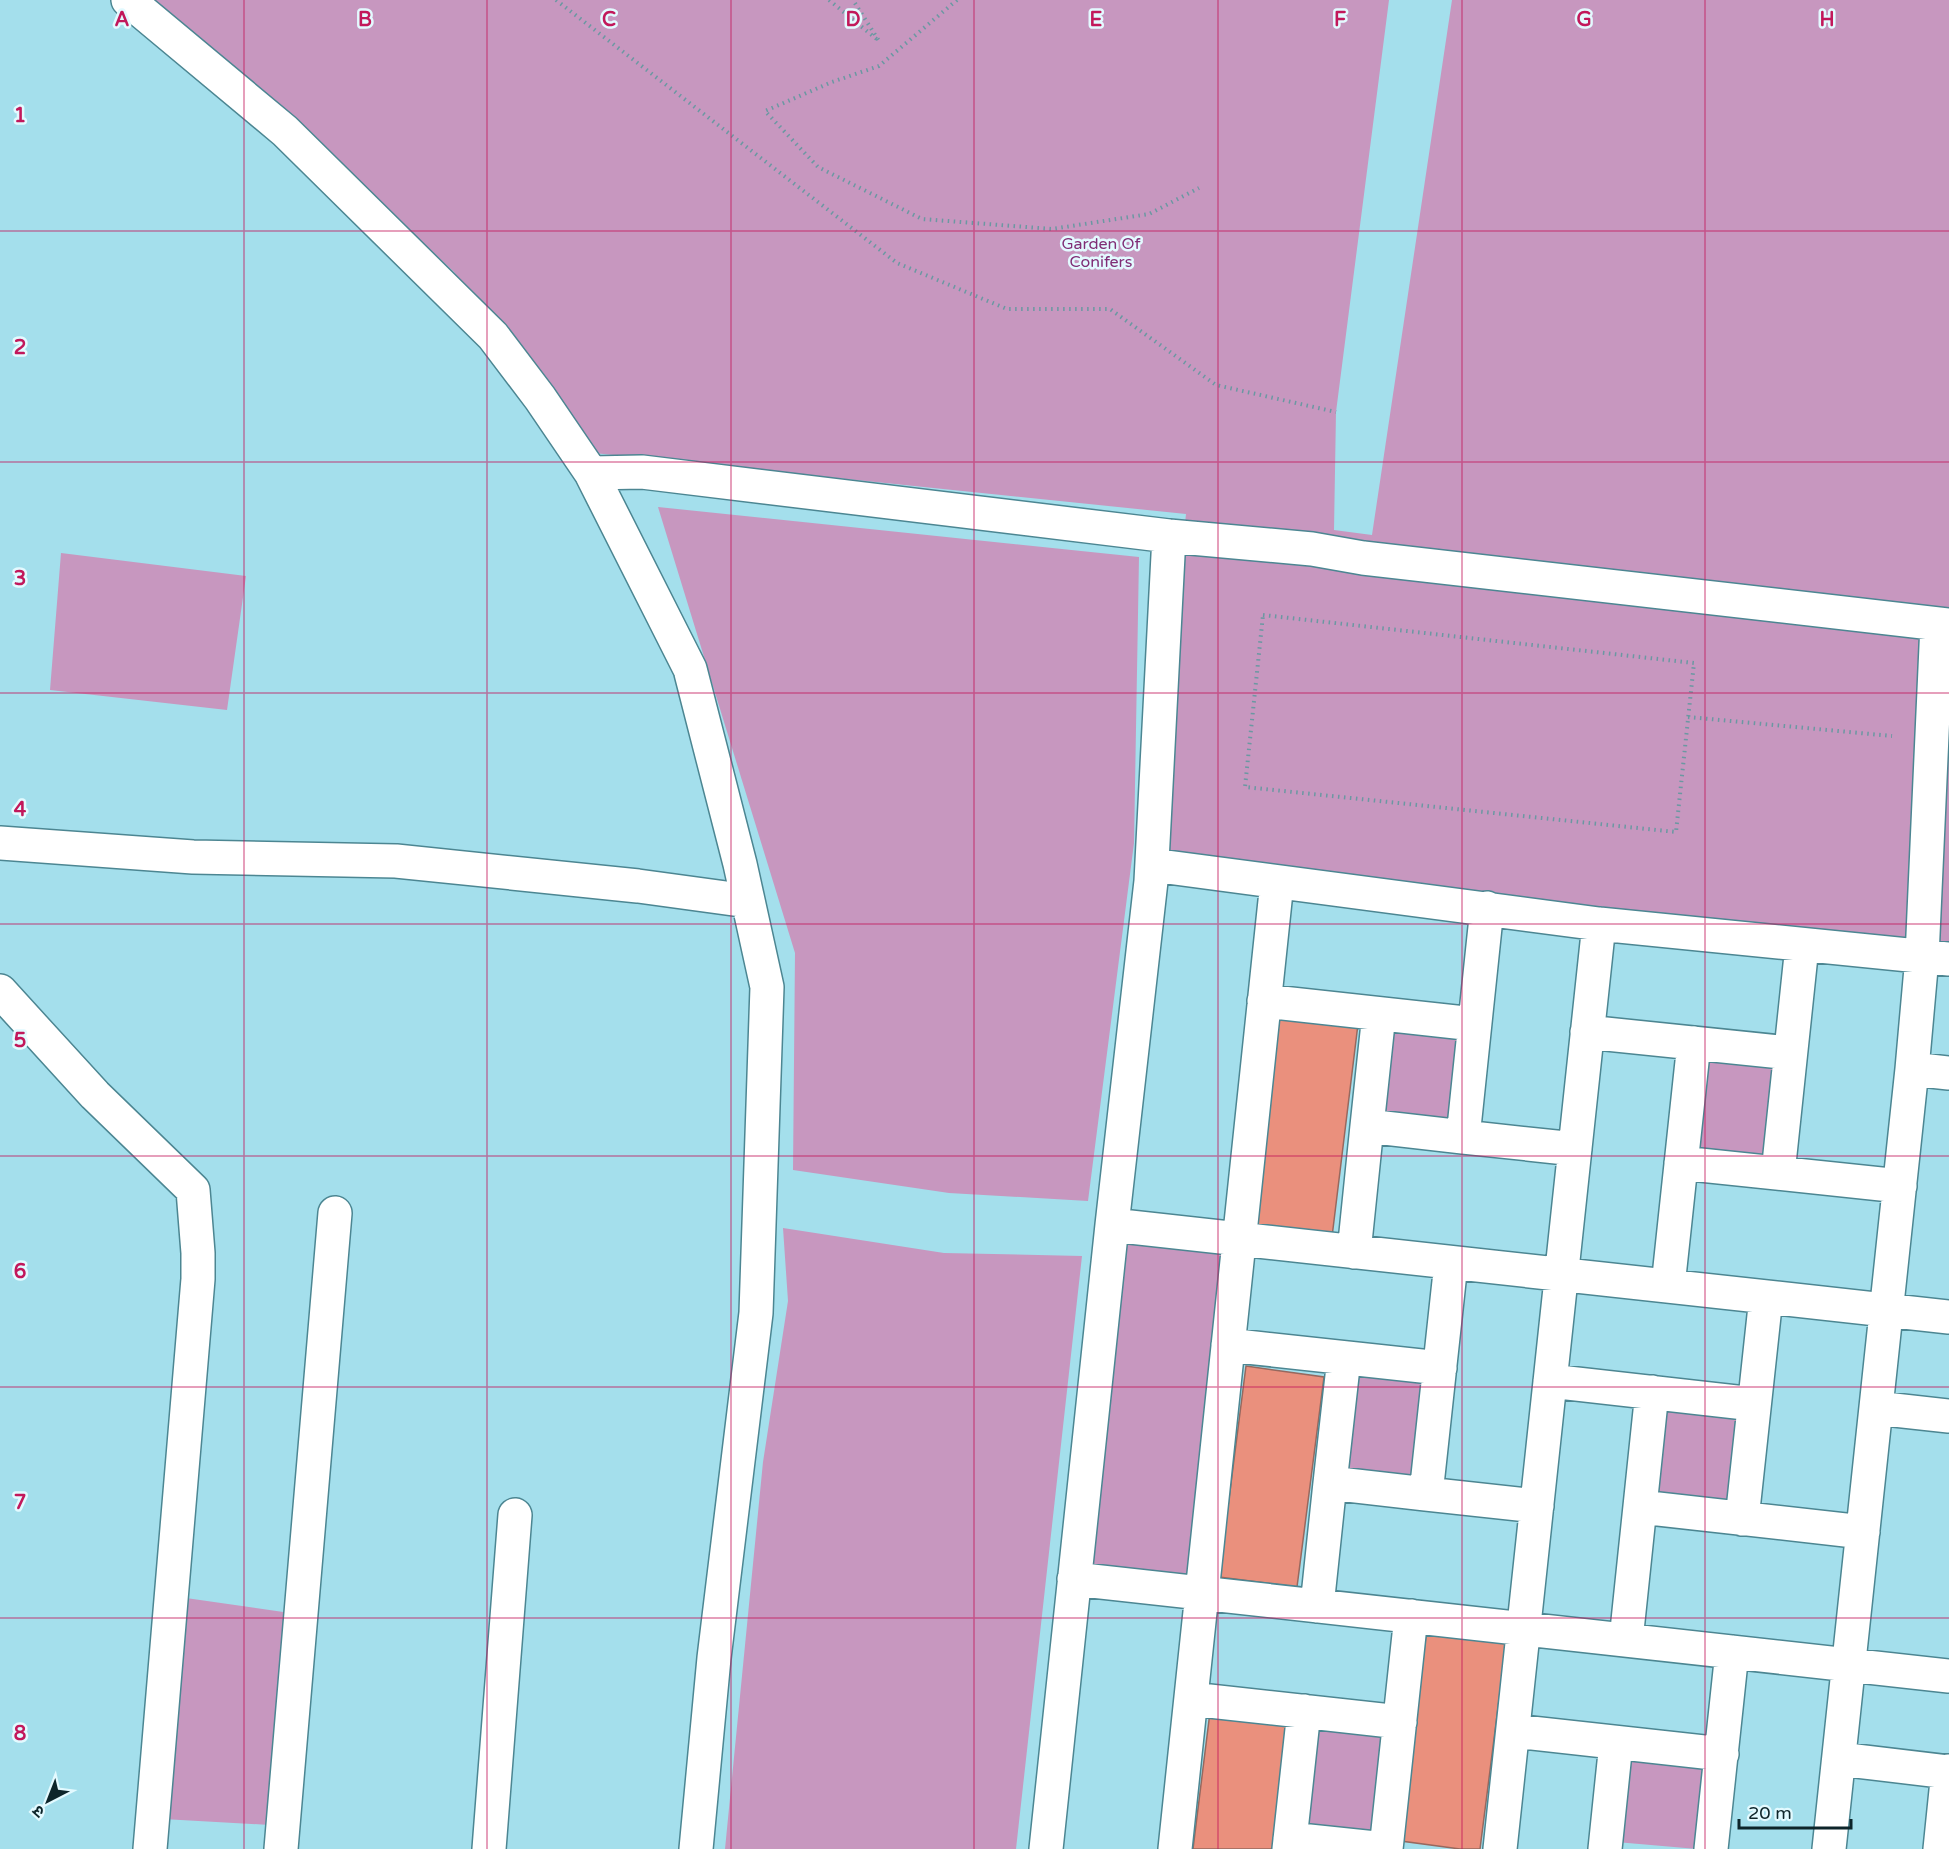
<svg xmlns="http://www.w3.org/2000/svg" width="1949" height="1849" font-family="'Varela Round','Noto Sans Devanagari',sans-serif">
	<rect width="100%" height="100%" fill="#a4dfec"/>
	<path fill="#c797bf" d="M 130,0 L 1389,0 L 1336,412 L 1334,530 L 1372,535 L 1452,0 L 1949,0 L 1949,945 L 1150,857 L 1186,514 L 584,452 L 454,272 L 295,122 Z
		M 658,507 L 1139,557 L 1134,843 L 1088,1201 L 949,1193 L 793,1170 L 795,953 Z
		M 61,553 L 246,576 L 227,710 L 50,690 Z
		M 1389,1029 L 1462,1035 L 1451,1126 L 1379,1116 Z
		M 1705,1058 L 1777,1067 L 1768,1161 L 1692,1150 Z
		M 1112,1225 L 1239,1239 L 1202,1593 L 1075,1579 Z
		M 783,1228 L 944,1253 L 1082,1256 L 1016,1849 L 725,1849 L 763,1462 L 788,1301 Z
		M 1356,1372 L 1423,1378 L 1414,1483 L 1343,1471 Z
		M 1664,1409 L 1739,1416 L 1729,1507 L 1653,1496 Z
		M 179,1597 L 297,1614 L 270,1825 L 163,1819 Z
		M 1314,1728 L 1386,1734 L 1375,1838 L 1303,1827 Z
		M 1628,1754 L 1708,1766 L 1697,1849 L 1616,1842 Z"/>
	<path fill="#ea907d" stroke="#97685e" stroke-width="1.5" d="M 1280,1014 L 1358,1024 L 1332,1237 L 1253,1227 Z
		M 1246,1366 L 1324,1377 L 1297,1587 L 1219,1577 Z
		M 1427,1627 L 1507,1637 L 1480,1849 L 1460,1849 L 1401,1841 Z
		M 1210,1712 L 1291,1722 L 1275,1849 L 1193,1849 Z"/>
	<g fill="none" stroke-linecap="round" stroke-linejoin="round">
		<g stroke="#4c8692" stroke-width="36">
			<path id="minor" d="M 128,0 L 285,131 L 493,336 L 540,398 L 591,473 L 690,669 L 740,864 L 767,987 L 756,1313 L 714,1658 L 696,1849
				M 591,473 L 642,472 L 1169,536 L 1312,549 L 1363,558 L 1949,625
				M 0,843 L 193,857 L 396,861 L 638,886 L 748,901
				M 1152,865 L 1599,924 L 1949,959
				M 0,991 L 95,1095 L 193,1190 L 198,1253 L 198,1279 L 150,1849
				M 1264,1001 L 1474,1024
				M 1587,1032 L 1790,1053
				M 1912,1069 L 1949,1073
				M 1367,1126 L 1379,1014
				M 1463,1137 L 1575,1149
				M 1681,1163 L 1900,1186
				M 1778,1173 L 1802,946
				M 1112,1225 L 1949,1317
				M 1354,1252 L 1367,1126 L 1463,1137 L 1487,908
				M 1668,1286 L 1694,1043
				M 1228,1345 L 1440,1368
				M 1550,1381 L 1754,1404
				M 1876,1408 L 1949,1416
				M 1330,1483 L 1344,1358
				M 1426,1494 L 1537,1506
				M 1640,1507 L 1863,1532
				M 1742,1519 L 1766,1297
				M 1074,1579 L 1949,1676
				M 1317,1606 L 1330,1483 L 1426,1494 L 1451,1263
				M 1626,1640 L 1652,1392
				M 1191,1699 L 1400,1722
				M 1513,1731 L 1722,1754
				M 1839,1759 L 1949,1772
				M 1290,1839 L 1385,1849
				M 281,1849 L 335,1213
				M 489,1849 L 515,1515
				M 1046,1849 L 1112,1225 L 1151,881 L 1169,536
				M 1175,1849 L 1277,882
				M 1289,1849 L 1304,1711
				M 1386,1849 L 1411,1616
				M 1500,1849 L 1599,924
				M 1605,1849 L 1616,1743
				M 1711,1849 L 1732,1652
				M 1829,1849 L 1912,1069 L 1922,957 L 1937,624
				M 1940,1849 L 1948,1771"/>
		</g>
		<path stroke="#6b98a2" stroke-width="4" stroke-dasharray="1.5 4.5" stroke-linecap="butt" d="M 556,0 L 897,263 L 1007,309 L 1110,309 L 1216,385 L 1336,412
			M 829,0 L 879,41 L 853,0
			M 957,0 L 879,66 L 832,82 L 765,111 L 818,167 L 922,219 L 1052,229 L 1149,214 L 1199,188
			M 1263,615 L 1694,663 L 1676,832 L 1245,787 Z
			M 1688,717 L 1892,736"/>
		<use href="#minor" stroke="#fff" stroke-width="33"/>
	</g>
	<path fill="none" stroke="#c2185b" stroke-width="1.5" stroke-opacity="0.55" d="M 244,0 L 244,1849M 487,0 L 487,1849M 731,0 L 731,1849M 974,0 L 974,1849M 1218,0 L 1218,1849M 1462,0 L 1462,1849M 1705,0 L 1705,1849M 0,231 L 1949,231M 0,462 L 1949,462M 0,693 L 1949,693M 0,924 L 1949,924M 0,1156 L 1949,1156M 0,1387 L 1949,1387M 0,1618 L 1949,1618"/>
	<g text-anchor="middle" stroke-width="5" stroke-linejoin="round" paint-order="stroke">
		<g font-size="16" fill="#802e76" stroke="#e3faff">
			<text x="1101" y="249">Garden Of<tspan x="1101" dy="18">Conifers</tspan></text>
		</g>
	</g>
	<g font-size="20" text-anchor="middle" font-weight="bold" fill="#c2185b" stroke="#e3faff" stroke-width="5" stroke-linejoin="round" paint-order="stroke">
		<text x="122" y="26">A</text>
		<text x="365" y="26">B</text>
		<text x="609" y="26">C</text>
		<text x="853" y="26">D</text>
		<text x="1096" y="26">E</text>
		<text x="1340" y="26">F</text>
		<text x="1584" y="26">G</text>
		<text x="1827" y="26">H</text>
		<text x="20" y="122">1</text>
		<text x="20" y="354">2</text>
		<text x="20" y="585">3</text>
		<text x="20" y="816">4</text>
		<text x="20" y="1047">5</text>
		<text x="20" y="1278">6</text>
		<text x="20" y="1509">7</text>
		<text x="20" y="1740">8</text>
	</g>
	<g transform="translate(48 1801) rotate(222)" stroke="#e3faff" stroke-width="4.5" paint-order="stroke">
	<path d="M0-4.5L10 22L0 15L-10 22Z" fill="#0d252a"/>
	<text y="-9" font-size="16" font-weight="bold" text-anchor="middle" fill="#0d252a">उ</text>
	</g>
	<path d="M1739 1819v9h112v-9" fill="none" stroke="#0d252a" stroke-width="3"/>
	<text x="1748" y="1819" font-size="18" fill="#0d252a" stroke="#e3faff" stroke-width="4.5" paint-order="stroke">20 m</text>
</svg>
